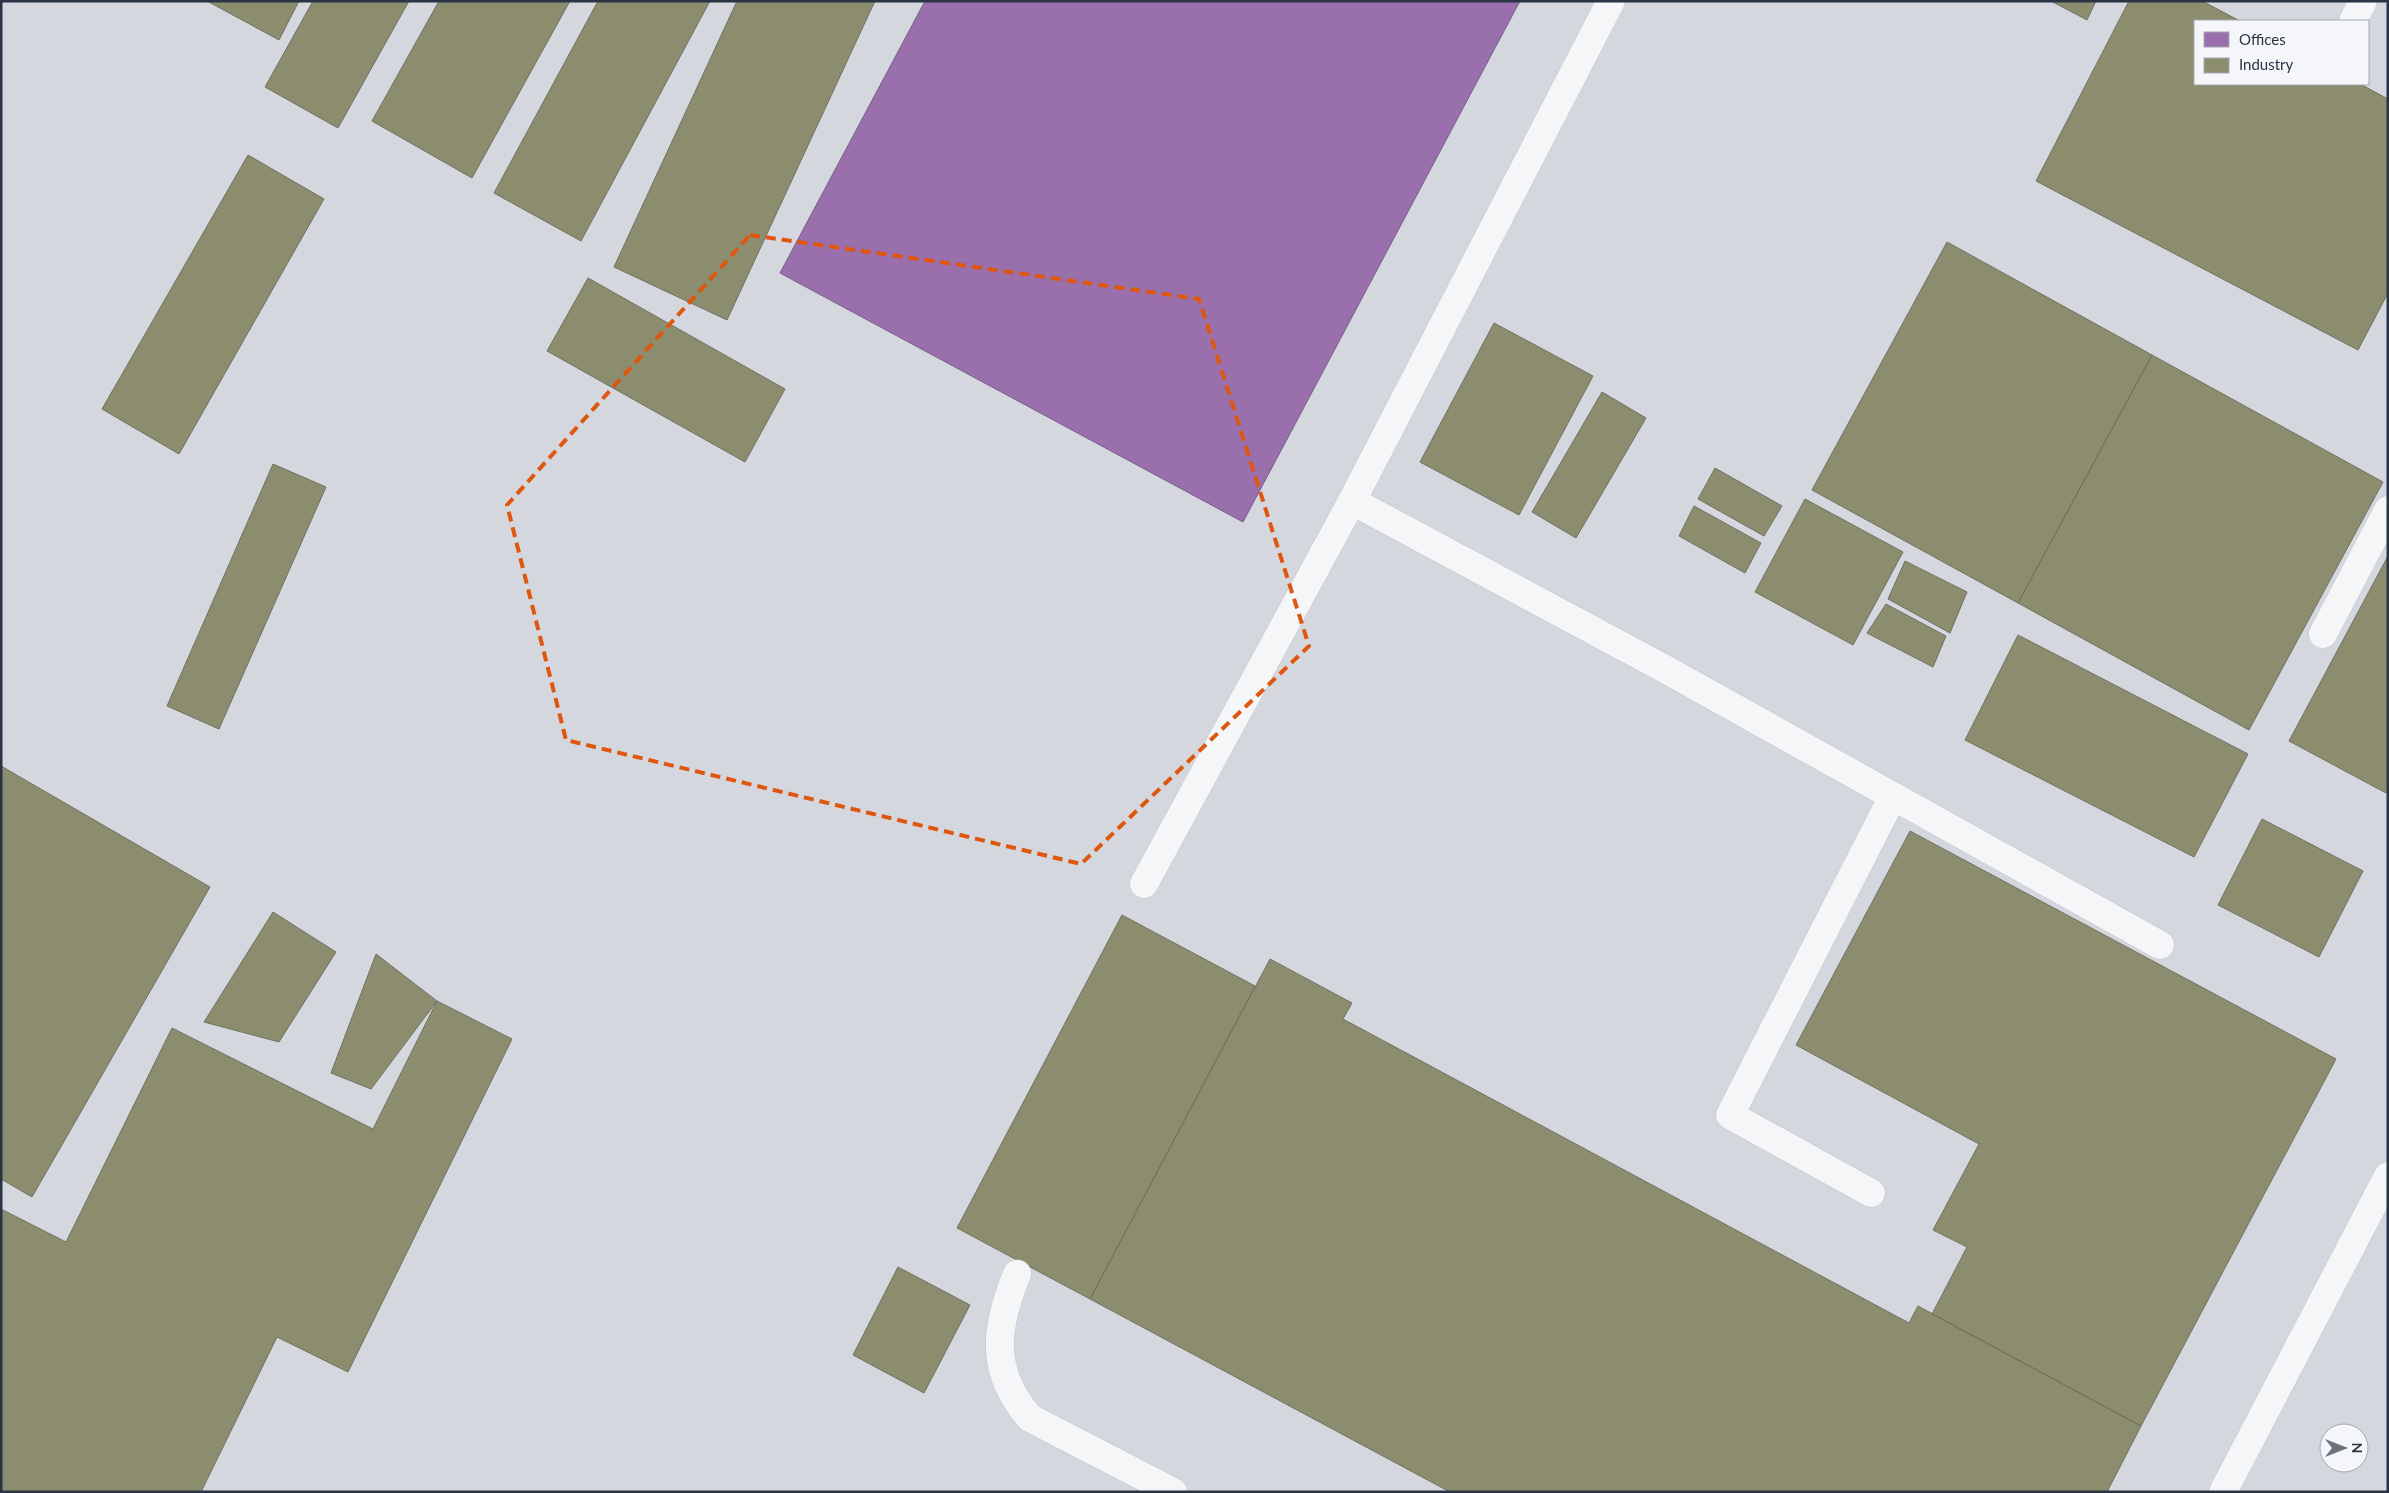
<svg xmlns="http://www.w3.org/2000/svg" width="2389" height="1493" font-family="Lato,sans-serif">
	<rect width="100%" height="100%" fill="#e6e8ea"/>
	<path fill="#d4d7dd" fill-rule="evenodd" d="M 1,1 L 2388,1 L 2388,1492 L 1,1492 ZM 2195,21 L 2368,21 L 2368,84 L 2195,84 ZM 2329,1433 L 2359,1433 L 2359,1463 L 2329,1463 Z"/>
	<path fill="#9970ab" stroke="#785e8c" d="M 925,1 L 1520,1 L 1243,522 L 780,273 Z"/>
	<path fill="#8c8c6e" stroke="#6f7262" d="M 207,1 L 299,1 L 279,40 Z
		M 313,1 L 409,1 L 338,128 L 265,87 Z
		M 439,1 L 570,1 L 472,178 L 372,121 Z
		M 598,1 L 710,1 L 581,241 L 494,193 Z
		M 737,1 L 875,1 L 727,320 L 614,267 Z
		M 2051,1 L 2096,1 L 2087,20 Z
		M 2129,1 L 2202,1 L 2240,21 L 2195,21 L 2195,84 L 2360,84 L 2388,99 L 2388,293 L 2358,350 L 2036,181 Z
		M 248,155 L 324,199 L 179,454 L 102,409 Z
		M 1947,242 L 2152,355 L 2018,603 L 1812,490 Z
		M 588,278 L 785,389 L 745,462 L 547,351 Z
		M 1494,323 L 1593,376 L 1519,515 L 1420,462 Z
		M 2152,355 L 2383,482 L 2249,730 L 2018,603 Z
		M 1602,392 L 1646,418 L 1576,538 L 1532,512 Z
		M 273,464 L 326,487 L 219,729 L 167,706 Z
		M 1715,468 L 1782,506 L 1764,536 L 1698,499 Z
		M 1805,499 L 1903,552 L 1853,645 L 1755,592 Z
		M 1694,506 L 1761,543 L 1745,573 L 1679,536 Z
		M 2388,556 L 2388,790 L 2386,793 L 2289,741 Z
		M 1905,561 L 1967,592 L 1950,633 L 1888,599 Z
		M 1886,604 L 1946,636 L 1933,667 L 1867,633 Z
		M 2018,635 L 2248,754 L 2194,857 L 1965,740 Z
		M 1,766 L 210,887 L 32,1197 L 1,1179 Z
		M 2262,819 L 2363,871 L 2319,957 L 2218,905 Z
		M 1910,831 L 2336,1059 L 2141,1426 L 1932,1314 L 1967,1247 L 1933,1230 L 1979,1144 L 1796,1045 Z
		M 273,912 L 336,952 L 279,1042 L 204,1022 Z
		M 1122,915 L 1255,986 L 1090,1299 L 957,1228 Z
		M 376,954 L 437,1001 L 371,1089 L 331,1073 Z
		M 1270,959 L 1352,1003 L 1343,1019 L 1909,1323 L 1918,1306 L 2141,1426 L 2107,1492 L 1450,1492 L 1090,1299 Z
		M 437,1001 L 512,1039 L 348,1372 L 277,1337 L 201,1492 L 1,1492 L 1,1209 L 66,1242 L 172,1028 L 373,1129 Z
		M 898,1267 L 970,1305 L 924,1393 L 853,1355 Z"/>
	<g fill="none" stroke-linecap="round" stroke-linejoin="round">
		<g stroke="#c4c6c8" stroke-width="29">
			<path id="minor" d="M 2353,21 L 2363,1
				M 1352,501 L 1665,669 L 2160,945
				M 2323,634 L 2388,510
				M 1144,884 L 1352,501 L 1611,1
				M 1871,1193 L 1730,1115 L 1893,796
				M 1017,1274 C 995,1328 989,1371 1030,1418 L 1173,1492
				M 2223,1492 L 2388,1176"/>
		</g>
		<use href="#minor" stroke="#f5f6f7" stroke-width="28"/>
	</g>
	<path fill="none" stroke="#df570f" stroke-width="4" stroke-dasharray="10 6" stroke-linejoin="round" d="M 750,235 L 1199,299 L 1309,646 L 1081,864 L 566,740 L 507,505 Z"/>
	<rect width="2389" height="1493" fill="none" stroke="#2b3445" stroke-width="5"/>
	<rect x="2194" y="20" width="175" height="65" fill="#f4f6f9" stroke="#a4a8b1"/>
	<rect x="2204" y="32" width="25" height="15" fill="#9970ab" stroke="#a4a8b1"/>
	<text x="2239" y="45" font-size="15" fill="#2b3445">Offices</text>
	<rect x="2204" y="58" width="25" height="15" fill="#8c8c6e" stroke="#a4a8b1"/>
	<text x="2239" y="70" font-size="15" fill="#2b3445">Industry</text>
	<g transform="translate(2344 1448) rotate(90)"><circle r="24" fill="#f4f6f9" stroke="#a4a8b1"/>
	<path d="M0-4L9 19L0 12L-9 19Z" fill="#6c737f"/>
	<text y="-8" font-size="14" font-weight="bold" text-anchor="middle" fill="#2b3445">N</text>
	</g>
</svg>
